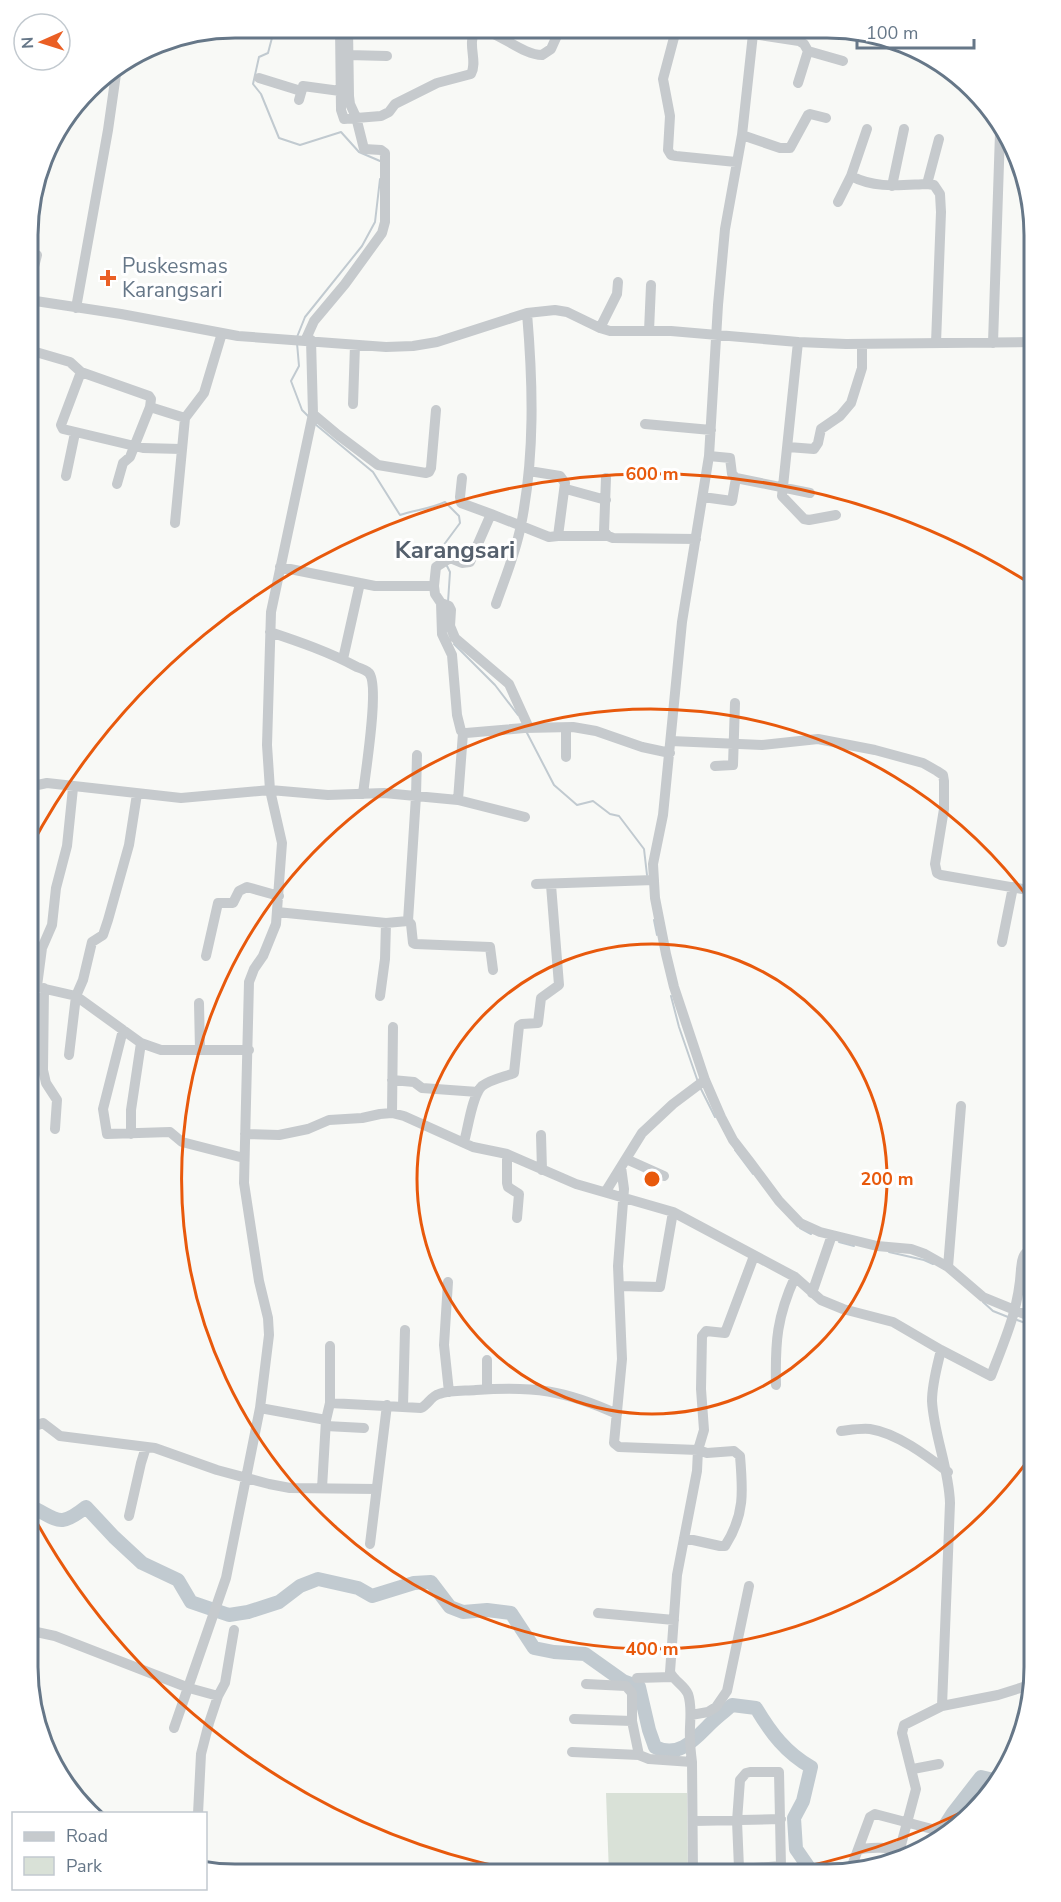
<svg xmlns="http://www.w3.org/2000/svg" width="1061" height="1902" font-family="'Nunito Sans',sans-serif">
	<rect width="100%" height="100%" fill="#f8f9f6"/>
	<path fill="#d9e1d7" d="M 606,1793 L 687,1793 L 688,1875 L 609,1874 Z"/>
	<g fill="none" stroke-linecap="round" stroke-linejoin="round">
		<path stroke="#c1cad0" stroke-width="2" d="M 279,27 L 273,34 L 268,53 L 259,57 L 253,84 L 261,94 L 279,138 L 300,145 L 341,132 L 359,152 L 380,161
			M 297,337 L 305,317 L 362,246 L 375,222 L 380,179
			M 297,343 L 299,366 L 291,381 L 302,410 L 309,417
			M 315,424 L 373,472 L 400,515 C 415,510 430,509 445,502 L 459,516 L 460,523 L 440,550 L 443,558
			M 447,566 L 450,572 L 448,602
			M 454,644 L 495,685 L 518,715
			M 526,731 L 554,785 L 577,805 L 593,801 L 610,814 L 619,816 L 644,849 L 647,875
			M 654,920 L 657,935
			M 671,996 L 679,1027 L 698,1082
			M 700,1087 L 715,1117
			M 735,1150 L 753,1174
			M 800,1228 L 811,1234
			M 839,1242 L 854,1246
			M 889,1252 L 924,1260 L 933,1264
			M 983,1302 L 993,1311 L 1008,1317
			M 1017,1320 L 1034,1326"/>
		<path stroke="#c1cad0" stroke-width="14" d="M 27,1505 C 58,1518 57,1530 86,1507 L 114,1537 L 142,1563 L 178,1580 L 191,1602 L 229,1615 L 248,1612 L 279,1602 L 300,1586 L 318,1579 L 358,1588 L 372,1596 L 414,1583 L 431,1582 L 450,1607 L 463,1612 L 487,1610 L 511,1613 L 534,1648 L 554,1652 L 585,1654 L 623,1681 L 639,1687 L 649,1730 L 655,1747 C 679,1759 695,1739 711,1723 C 717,1717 725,1711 732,1705 L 756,1708 C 771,1733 786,1753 811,1767 L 803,1801 L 794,1818 L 796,1849 L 814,1875
			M 933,1844 L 953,1813 L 981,1777 L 998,1781"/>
		<path stroke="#c6cacd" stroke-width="10" d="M 340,28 L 341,110 L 344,119 L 381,116 L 389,112 L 395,104 L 437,83 L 471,74 C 478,61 467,45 475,31 C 494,26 520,55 542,55 L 551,49 L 560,29
			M 676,30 L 663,79 L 670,116 L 668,150 L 671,155 L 676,156 L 736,162
			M 738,30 L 753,34 L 799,41 L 804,44 L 808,51 L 843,61
			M 753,34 L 742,135 L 725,229 L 718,305 L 709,456 L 682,622 L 663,815 L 653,864 L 655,898 L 666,954 L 674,987 L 705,1080 L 721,1117 L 733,1140 L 750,1162 L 779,1201 L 800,1223 L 820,1232 L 877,1246 L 911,1249 L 925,1254 L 948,1267 L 983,1297 L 1034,1318
			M 348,55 L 387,56
			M 259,78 L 301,91
			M 798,83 L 808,51
			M 299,100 L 303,86 L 340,91
			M 867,129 L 851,176 C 876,189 901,185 927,184 L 934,185 L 940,194 L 941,212 L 936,343
			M 742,135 L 780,148 L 790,148 L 808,115 L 810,114 L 826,118
			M 927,184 L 939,139
			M 892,186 L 904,129
			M 838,202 L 851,176
			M 29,286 L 37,255
			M 29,300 L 121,314 L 238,336 L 386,347 L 413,346 L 437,342 L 527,313 L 555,310 L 567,312 L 600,328 L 610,331 L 671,331 L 798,342 L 846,344 L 1034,342
			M 76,308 L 108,130 L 117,67
			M 600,328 L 617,294 L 618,282
			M 649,331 L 651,285
			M 305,341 L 314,321 L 345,284 L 382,233 L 385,222 L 385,153 L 381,150 L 364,149 L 356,117 L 350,104 L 349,96 L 348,28
			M 798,342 L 782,496 L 804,519 L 809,520 L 836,515
			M 993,343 L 1000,133
			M 29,350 L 70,362 L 81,372 L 149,396 L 151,399 L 150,407 L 185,418
			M 81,372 L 61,425 L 63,429 L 143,448 L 181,449
			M 353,404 L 355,345
			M 313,414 L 338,435 L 378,465 L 426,473 L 429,472 L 431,468 L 436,410
			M 645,424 L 711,430
			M 788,447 L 814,449 L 818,443 L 821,429 L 840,416 L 851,403 L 862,368 L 862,344
			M 709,456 L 730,458 L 732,474 L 736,478 L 810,493
			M 66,476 L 75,433
			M 462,478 L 460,497 L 461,503 L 491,514 L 470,562 L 462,563 L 450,558 L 436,567 L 434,586 L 435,594 L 441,603 L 442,634 L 452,655 L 457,715 L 461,731 L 466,733 L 524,728 L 573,727 L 596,731 L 642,747 L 670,753
			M 606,478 L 604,531 L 608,536 L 613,538 L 696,539
			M 117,484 L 123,463 L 130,457 L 150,407
			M 566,489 L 606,500
			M 703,497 L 732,501 L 736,478
			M 491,514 L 549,537 L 558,536 L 565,483 L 560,476 L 529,471
			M 175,523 L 185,418 L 204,393 L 222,333
			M 558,536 L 608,536
			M 280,567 L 375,586 L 434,586
			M 441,603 L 449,606 L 451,610 L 450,626 L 455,638 L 509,684 L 529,728
			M 496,604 C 505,578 516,552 521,525 C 535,455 533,384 527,313
			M 270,632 C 300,642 329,652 357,667 C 360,668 367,671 369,673 C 380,685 365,775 363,794
			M 343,659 L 360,583
			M 671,741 L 762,745 L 818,739 L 875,750 L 923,763 L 937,771 L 943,775 L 944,781 L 944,809 L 935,864 L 937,873 L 941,875 L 1034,891
			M 566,757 L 566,728
			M 715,766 L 733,765 L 735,703
			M 28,787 L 47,783 L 181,798 L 270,790 L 328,795 L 384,793 L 458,800 L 525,817
			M 458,800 L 463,733
			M 536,884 L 654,880
			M 277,912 L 386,923 L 408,921 L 416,796 L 417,755
			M 408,921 L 411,924 L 413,943 L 415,944 L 490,947 L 493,970
			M 1002,942 L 1013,887
			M 206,956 L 218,903 L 233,903 L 239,891 L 247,887 L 279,896
			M 28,985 L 76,996 L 141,1043 L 161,1050 L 249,1050
			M 37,986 L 42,948 L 52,925 L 56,888 L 67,846 L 73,788
			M 44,988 L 43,1070 L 46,1083 L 57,1100 L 55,1129
			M 380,996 L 385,959 L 386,923
			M 199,1003 L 200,1050
			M 123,1030 L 103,1109 L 107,1134 L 170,1132 L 182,1142 L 244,1158
			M 69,1055 L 76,996 L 83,980 L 92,942 L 103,935 L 108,920 L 129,845 L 137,794
			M 392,1080 L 414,1082 L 422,1088 L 478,1092
			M 392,1113 L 393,1027
			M 131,1134 L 131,1110 L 141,1043
			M 245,1134 L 279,1135 L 308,1129 L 329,1120 L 362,1118 L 380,1114 L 392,1113 L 404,1116 L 473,1147 L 507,1154 L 576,1184 L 673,1212 L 795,1277 L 821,1300 L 843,1309 L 893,1322 L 941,1350 L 991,1376 C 1005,1339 1019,1309 1021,1269 C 1022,1258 1023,1253 1034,1247
			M 541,1135 L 542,1170
			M 464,1142 C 468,1129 472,1095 482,1086 C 491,1079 504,1077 514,1073 L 519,1026 L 522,1024 L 538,1023 L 541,998 L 559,985 L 551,885
			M 507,1154 L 507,1183 L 508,1187 L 519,1194 L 517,1218
			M 626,1159 L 664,1176
			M 621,1167 L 624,1189 L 618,1266 L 622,1359 L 614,1443 L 619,1447 L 698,1450 L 707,1453 L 734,1451 L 740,1456 C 743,1491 745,1515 725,1546 L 720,1546 L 684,1538
			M 606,1191 L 642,1133 L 673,1104 L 705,1080
			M 948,1267 L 961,1106
			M 448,1282 L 444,1345 L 449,1392
			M 619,1286 L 660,1287 L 673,1212
			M 812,1293 L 832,1235
			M 941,1350 C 937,1367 932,1384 932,1401 C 934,1436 949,1468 950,1503 L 942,1706
			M 487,1360 L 487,1389
			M 776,1385 C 775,1341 777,1317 795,1277
			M 330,1403 L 330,1346
			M 403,1406 L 405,1330
			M 260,1408 L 326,1420
			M 326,1426 L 364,1428
			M 27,1429 L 43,1423 L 60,1436 L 155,1448 L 217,1470 L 269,1484 L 290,1488 L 376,1489
			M 841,1431 C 850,1430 861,1428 870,1429 C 897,1433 927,1456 948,1472
			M 322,1488 L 326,1420 L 330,1403 L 421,1408 C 428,1405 431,1396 439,1394 C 450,1390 464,1391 476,1390 C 534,1386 564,1390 617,1414
			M 129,1516 L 141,1463 L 146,1447
			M 370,1544 L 387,1405
			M 598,1613 L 674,1620
			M 27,1630 L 55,1636 L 189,1688 L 218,1696
			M 637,1678 L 672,1677
			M 586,1684 L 626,1686 L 632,1693 L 632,1721 L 639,1755 L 649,1759 L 692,1762 L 693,1874
			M 691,1715 L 708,1712 L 716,1707 L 727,1691 L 749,1586
			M 574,1719 L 632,1721
			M 174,1728 L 226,1578 L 260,1408 L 269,1335 L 268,1318 L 259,1281 L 244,1183 L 249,982 L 254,969 L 263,956 L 276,924 L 282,843 L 270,790 L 267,745 L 271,612 L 313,414 L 311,340
			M 572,1752 L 639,1755
			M 692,1762 C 691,1754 690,1746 690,1738 C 689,1724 693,1708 688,1694 C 684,1685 674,1681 670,1672 L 677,1575 L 697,1471 L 698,1450 L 704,1430 L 701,1389 L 702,1336 L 706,1331 L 725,1333 L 754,1256
			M 913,1769 L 939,1764
			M 198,1814 L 201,1754 L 209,1723 L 218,1696 L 225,1683 L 234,1630
			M 694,1821 L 781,1819
			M 859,1850 C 872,1845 893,1851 901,1845 L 916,1789 L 902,1733 L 904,1725 L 942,1706 L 998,1695 L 1033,1684
			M 693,1868 L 754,1868 L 781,1866 L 779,1772 L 750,1772 L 746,1773 L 740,1780 L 737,1821 L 739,1868
			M 850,1871 L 870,1817 L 875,1814 L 932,1829 L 955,1827"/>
	</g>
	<g fill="none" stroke="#e8590c" stroke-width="3">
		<circle cx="652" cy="1179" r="235"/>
		<path d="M1032 1455A470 470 0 1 1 1032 903"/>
		<path d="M978 1804A705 705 0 0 1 768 1874M530 1873A705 705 0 0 1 30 1510M30 848A705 705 0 0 1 1031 584"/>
	</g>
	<path fill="#ea5f24" stroke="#fff" stroke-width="2" d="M105 269h6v6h6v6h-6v6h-6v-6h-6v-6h6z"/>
	<g text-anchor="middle" stroke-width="6" stroke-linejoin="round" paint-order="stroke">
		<g font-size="21" fill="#678" stroke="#fff" text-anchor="start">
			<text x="122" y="273">Puskesmas<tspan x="122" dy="24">Karangsari</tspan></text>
		</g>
		<g font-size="24" font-weight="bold" fill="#55606d" stroke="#fff">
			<text x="455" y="558">Karangsari</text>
		</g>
	</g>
	<path d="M0 0H1061V1902H0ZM235 38H827A197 197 0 0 1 1024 235V1667A197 197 0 0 1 827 1864H235A197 197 0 0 1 38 1667V235A197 197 0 0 1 235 38Z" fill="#fff" fill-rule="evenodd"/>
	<path fill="none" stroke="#678" stroke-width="3" d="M235 38H827A197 197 0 0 1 1024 235V1667A197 197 0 0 1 827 1864H235A197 197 0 0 1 38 1667V235A197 197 0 0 1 235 38Z"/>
	<circle cx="652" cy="1179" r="9" fill="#e8590c" stroke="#fff" stroke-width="3"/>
	<g font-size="18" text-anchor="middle" font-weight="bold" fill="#e8590c" stroke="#fff" stroke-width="6" stroke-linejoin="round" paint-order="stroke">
		<text x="652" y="480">600 m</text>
		<text x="887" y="1185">200 m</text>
		<text x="652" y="1655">400 m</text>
	</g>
	<rect x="12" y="1812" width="195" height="78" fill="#ffffff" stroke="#c2c9cf" stroke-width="1.5"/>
	<rect x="24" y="1832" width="30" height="9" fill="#c6cacd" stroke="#c2c9cf" stroke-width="1.5"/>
	<text x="66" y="1842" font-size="18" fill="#667788">Road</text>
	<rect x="24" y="1857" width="30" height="18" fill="#d9e1d7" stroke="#c2c9cf" stroke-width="1.5"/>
	<text x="66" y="1872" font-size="18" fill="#667788">Park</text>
	<g transform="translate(42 42) rotate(267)"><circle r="28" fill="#ffffff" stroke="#c2c9cf" stroke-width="1.5"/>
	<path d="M0-4.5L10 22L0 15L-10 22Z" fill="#ea5f24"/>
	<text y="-9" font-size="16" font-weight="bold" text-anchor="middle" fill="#667788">N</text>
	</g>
	<path d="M857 39v9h117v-9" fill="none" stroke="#667788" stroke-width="3"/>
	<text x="866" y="39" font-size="18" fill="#667788" stroke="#ffffff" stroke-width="4.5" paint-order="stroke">100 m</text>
</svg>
